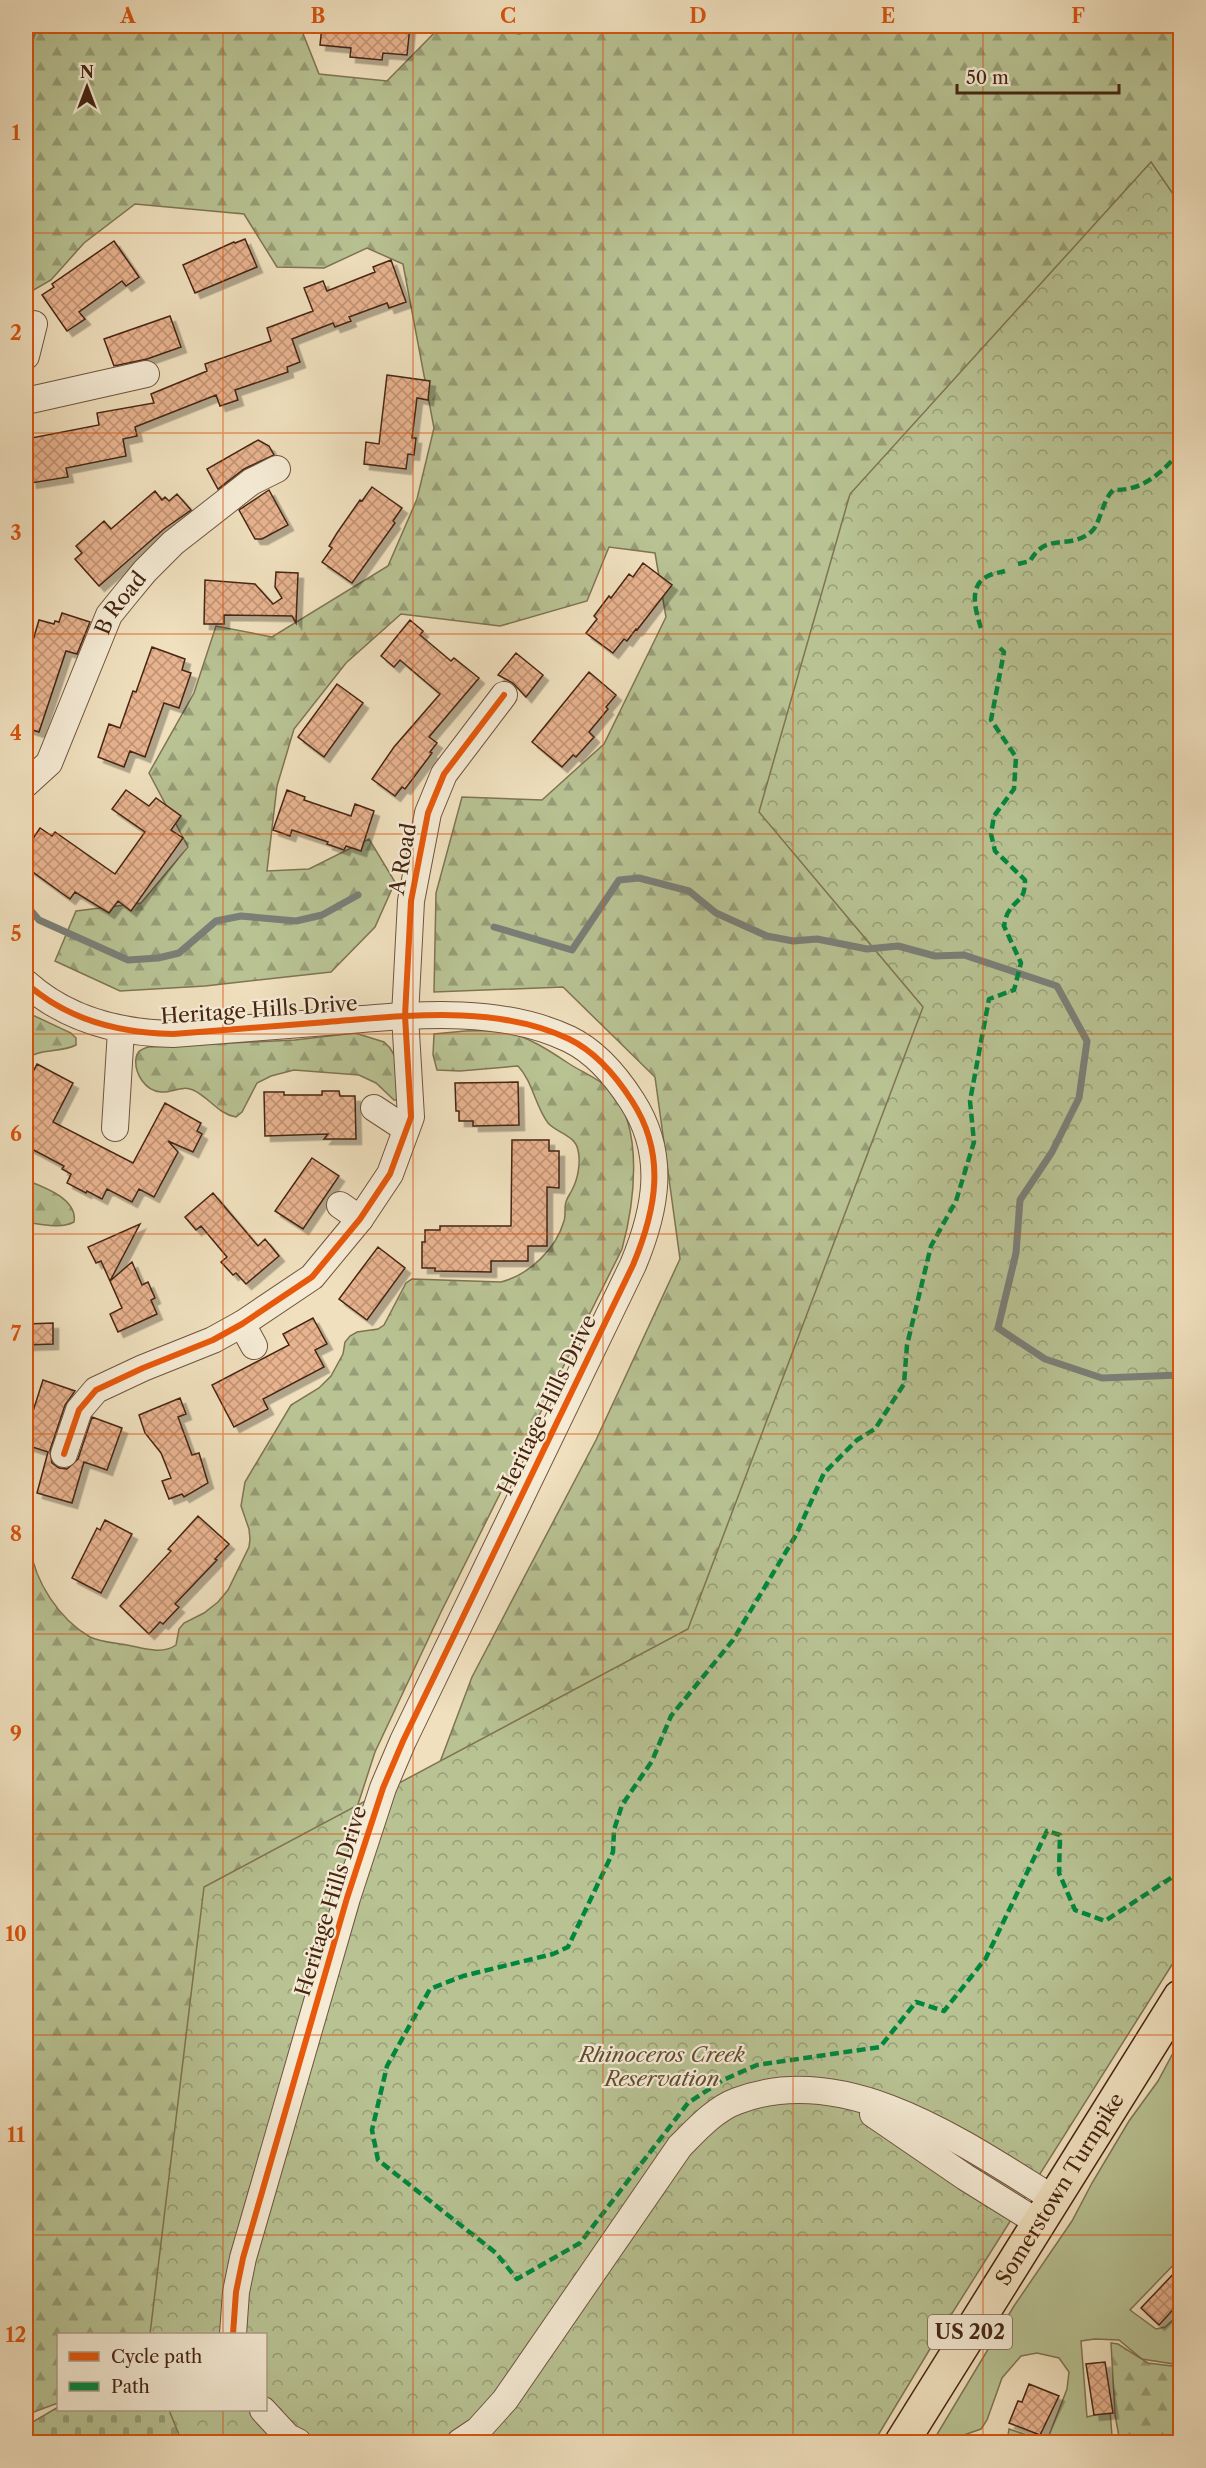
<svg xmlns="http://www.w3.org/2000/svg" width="1206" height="2468" font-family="'Libre Caslon Text',serif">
	<defs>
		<pattern id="forest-firs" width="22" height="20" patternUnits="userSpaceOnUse" patternTransform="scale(1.5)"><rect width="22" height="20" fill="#b8c293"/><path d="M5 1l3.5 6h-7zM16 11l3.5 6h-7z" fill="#979d77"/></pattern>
		<pattern id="cemetery-stones" width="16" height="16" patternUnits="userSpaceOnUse" patternTransform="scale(1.5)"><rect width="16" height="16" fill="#b8c293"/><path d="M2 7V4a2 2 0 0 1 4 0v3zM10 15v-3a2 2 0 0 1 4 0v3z" fill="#979d77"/></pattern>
		<pattern id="park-crowns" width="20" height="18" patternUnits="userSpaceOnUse" patternTransform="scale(1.5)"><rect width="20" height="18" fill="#b8c293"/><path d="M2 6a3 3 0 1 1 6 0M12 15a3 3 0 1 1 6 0" fill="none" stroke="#979d77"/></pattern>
		<pattern id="water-waves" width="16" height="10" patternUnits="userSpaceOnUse" patternTransform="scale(1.5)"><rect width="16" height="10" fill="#9dbbba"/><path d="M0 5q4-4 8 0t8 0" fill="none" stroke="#829896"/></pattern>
		<pattern id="building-cross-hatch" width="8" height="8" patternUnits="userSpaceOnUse" patternTransform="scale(1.5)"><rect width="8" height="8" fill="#e8b38f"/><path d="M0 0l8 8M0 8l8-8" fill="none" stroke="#be9173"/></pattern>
		<filter id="shadow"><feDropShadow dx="5.5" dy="5.5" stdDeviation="0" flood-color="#0004"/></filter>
	</defs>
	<rect width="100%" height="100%" fill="#f0e0be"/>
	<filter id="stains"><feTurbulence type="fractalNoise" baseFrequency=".00333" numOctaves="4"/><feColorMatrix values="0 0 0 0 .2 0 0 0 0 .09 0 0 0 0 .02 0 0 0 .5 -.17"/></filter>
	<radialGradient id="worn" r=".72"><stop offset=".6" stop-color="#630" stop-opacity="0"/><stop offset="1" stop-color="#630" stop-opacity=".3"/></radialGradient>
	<path fill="#b8c293" stroke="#7f7452" stroke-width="1.5" d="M 1180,2040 L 1180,2258 L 1130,2310 L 1156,2329 L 1165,2327 L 1180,2314 L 1180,2365 L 1142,2359 L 1119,2340 L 1095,2339 L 1081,2341 L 1087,2417 L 1110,2411 L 1112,2436 L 1059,2442 L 1007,2442 L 1009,2429 L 1038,2439 L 1048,2438 L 1067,2389 L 1069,2372 L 1059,2358 L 1037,2353 L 1021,2356 L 1002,2378 L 987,2420 L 981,2429 L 958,2437 L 933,2441 L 1014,2306 L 1072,2221 L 1092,2183 L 1129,2121 L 1158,2081 Z"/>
	<path fill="url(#forest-firs)" stroke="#7f7452" stroke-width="1.5" d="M 38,26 L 300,26 L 319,74 L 387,81 L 441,26 L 480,26 L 519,34 L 556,26 L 1180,26 L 1180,1947 L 372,1943 L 472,1677 L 596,1440 L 680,1259 L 655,1077 L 563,987 L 434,992 L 436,893 L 462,797 L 542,800 L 604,744 L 666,617 L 655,553 L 609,547 L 587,601 L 500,626 L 401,614 L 346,663 L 294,729 L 277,786 L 267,871 L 309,869 L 369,839 L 395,882 L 375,927 L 331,972 L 205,986 L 120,991 L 55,961 L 76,911 L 141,903 L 188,847 L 149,773 L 194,693 L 216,626 L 272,637 L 388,566 L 417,499 L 434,428 L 403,264 L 367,248 L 324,268 L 277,267 L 244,214 L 135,204 L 84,243 L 51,280 L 32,291 L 26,289 L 26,42 L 33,40 Z
		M 26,1012 L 71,1033 L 76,1038 L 76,1045 C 61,1053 37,1048 26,1060 Z
		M 465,1031 C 479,1031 493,1030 506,1032 C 527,1036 550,1051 568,1063 C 581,1072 599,1078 610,1090 C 645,1127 634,1205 622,1249 L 441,1612 L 375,1752 L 278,2050 L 207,2334 L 58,2334 L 58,2403 L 26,2415 L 26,1491 C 31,1509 27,1528 30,1547 C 35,1582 59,1619 90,1637 C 100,1642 116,1643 127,1645 C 143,1648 162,1655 176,1645 L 179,1629 L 184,1623 L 204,1613 L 218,1602 L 228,1590 L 249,1547 L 250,1539 L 249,1529 L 241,1506 L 245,1482 L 291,1405 L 319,1388 L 331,1376 L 343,1354 L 345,1342 L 350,1336 L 357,1332 L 378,1329 L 384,1325 L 406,1283 L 412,1279 L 501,1282 C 529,1275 556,1249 564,1221 C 566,1215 564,1208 566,1202 C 567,1198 570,1194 572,1190 C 578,1179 581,1162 578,1150 C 575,1135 557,1133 548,1123 C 535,1106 533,1082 518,1066 L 460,1071 L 437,1070 L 433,1055 L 434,1034 Z
		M 355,1033 L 384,1042 L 390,1048 L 403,1070 L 402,1100 L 394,1100 L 376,1083 L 359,1075 L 294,1070 L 271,1076 L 257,1083 L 242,1112 L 236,1117 C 218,1114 209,1097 193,1090 C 182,1085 172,1093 161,1092 C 145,1091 134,1073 136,1058 C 137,1051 142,1049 148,1047 L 295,1040 Z
		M 26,1180 C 44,1187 78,1199 74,1222 C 58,1230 42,1223 26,1223 Z
		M 1111,2343 L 1118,2344 L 1148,2363 L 1180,2367 L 1180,2442 L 1120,2442 L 1115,2415 Z"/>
	<path fill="url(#cemetery-stones)" stroke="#7f7452" stroke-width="1.5" d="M 58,2407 L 58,2410 L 177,2410 L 202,2442 L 26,2442 L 26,2426 Z"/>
	<path fill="url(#park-crowns)" stroke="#7f7452" stroke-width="1.5" d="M 1151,162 L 1180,204 L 1180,1952 L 939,2334 L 874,2442 L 182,2442 L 169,2410 L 266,2410 L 266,2334 L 150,2334 L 204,1887 L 688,1629 L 923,1007 L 759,812 L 850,494 Z"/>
	<path fill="url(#water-waves)" stroke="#7a7f77" stroke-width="1.5" d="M 26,26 L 37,26 L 32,44 L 26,46 Z"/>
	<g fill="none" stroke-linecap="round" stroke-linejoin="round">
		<path stroke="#7a7f77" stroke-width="7" d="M 26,905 L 39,920 L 128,960 L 158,958 L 179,953 L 216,921 L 241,916 L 296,921 L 322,915 L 358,895
			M 494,927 L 572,950 L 619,880 L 639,878 L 689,891 L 716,913 L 767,936 L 793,941 L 817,939 L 867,949 L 898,946 L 935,956 L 964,955 L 1057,986 L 1087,1041 L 1079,1098 L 1052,1152 L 1020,1200 L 1016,1253 L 998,1328 L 1045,1359 L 1102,1378 L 1180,1375"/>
	</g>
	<path fill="url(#building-cross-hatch)" stroke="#462512" stroke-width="1.5" filter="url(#shadow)" d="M 322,26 L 410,26 L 407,55 L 383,53 L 382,60 L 350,57 L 351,48 L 320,45 Z
		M 245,239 L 257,267 L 195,293 L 183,265 L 234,242 L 235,243 Z
		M 114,241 L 139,277 L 126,286 L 122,281 L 79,312 L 85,319 L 67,331 L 42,295 L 54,287 L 52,284 Z
		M 391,260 L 406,302 L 389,308 L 387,303 L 349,317 L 351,321 L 335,327 L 333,323 L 292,339 L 300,362 L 287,367 L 288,372 L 235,390 L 238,400 L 220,406 L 216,395 L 135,427 L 137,436 L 123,439 L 126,456 L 66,468 L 68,477 L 31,483 L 26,439 L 99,425 L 97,413 L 154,403 L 151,394 L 207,371 L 205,364 L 271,341 L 267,328 L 313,311 L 304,288 L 323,281 L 327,291 L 375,272 L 373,267 Z
		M 170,316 L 181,347 L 147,359 L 114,366 L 104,339 Z
		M 387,375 L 430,381 L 428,400 L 417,398 L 412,438 L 416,438 L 414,455 L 408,454 L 406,469 L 364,464 L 366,442 L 379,444 Z
		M 258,440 L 269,446 L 274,455 L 244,469 L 218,489 L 207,469 Z
		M 372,487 L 402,508 L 393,521 L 395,523 L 352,583 L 322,562 L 332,548 L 329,546 L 337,533 L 360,500 L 362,501 Z
		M 269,490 L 288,525 L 262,539 L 255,539 L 239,510 Z
		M 155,491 L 162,500 L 165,497 L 169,501 L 177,494 L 191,510 L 164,529 L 99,586 L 75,559 L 82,553 L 76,546 L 104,521 L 111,529 Z
		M 643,563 L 672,585 L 637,630 L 636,629 L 627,641 L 624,639 L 613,653 L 586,633 L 597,619 L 594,616 L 609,596 L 611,598 L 629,574 L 633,577 Z
		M 276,572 L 298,573 L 296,623 L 292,616 L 224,615 L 224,624 L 204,624 L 205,580 L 255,584 L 273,604 L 282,598 L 275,587 Z
		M 62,613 L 90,622 L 77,654 L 66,651 L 39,732 L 26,728 L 26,664 L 39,620 L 54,624 L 55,621 L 59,622 Z
		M 410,620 L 423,631 L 420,635 L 451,661 L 454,658 L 479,678 L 429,737 L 437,743 L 430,752 L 432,753 L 405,789 L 402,787 L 395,796 L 372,779 L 394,747 L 440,694 L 400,660 L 394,667 L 381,656 Z
		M 152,647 L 185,659 L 182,670 L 191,673 L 179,708 L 164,703 L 145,757 L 130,751 L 124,767 L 98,757 L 109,724 L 120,728 L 133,691 L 136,692 Z
		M 516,653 L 543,675 L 526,697 L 513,683 L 498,675 Z
		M 589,672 L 616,695 L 606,707 L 608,709 L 589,732 L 594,737 L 576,757 L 573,755 L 562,767 L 532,742 Z
		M 337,684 L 363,703 L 324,757 L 298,737 Z
		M 126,790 L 149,806 L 156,798 L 181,816 L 171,830 L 183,838 L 131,911 L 118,901 L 109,913 L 75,892 L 70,899 L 26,867 L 26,849 L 40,828 L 52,836 L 55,832 L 115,874 L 145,832 L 112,809 Z
		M 287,790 L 305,797 L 304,800 L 351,816 L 355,804 L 374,811 L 361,851 L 346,846 L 344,850 L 327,844 L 328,842 L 292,830 L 290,836 L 273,830 Z
		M 37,1064 L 73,1083 L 53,1122 L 133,1163 L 165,1103 L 201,1123 L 197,1131 L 202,1134 L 193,1152 L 168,1141 L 178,1152 L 154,1197 L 139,1189 L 132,1202 L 107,1189 L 102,1199 L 87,1191 L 86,1193 L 67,1183 L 71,1174 L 62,1169 L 64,1166 L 26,1146 L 26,1086 Z
		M 518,1082 L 519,1125 L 473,1126 L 473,1121 L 459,1121 L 459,1111 L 456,1111 L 455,1083 Z
		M 322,1091 L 339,1091 L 340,1096 L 355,1096 L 356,1139 L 324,1139 L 328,1134 L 265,1136 L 264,1092 L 284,1092 L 284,1095 L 322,1095 Z
		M 512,1140 L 549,1140 L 549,1151 L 559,1151 L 559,1188 L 547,1187 L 547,1246 L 528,1246 L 528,1261 L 491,1261 L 491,1272 L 435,1271 L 435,1268 L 422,1268 L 422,1242 L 425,1242 L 425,1230 L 440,1230 L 440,1226 L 511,1226 Z
		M 312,1158 L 339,1176 L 303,1229 L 275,1211 Z
		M 213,1193 L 258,1246 L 265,1239 L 279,1256 L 246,1284 L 236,1273 L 233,1275 L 221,1262 L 227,1257 L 201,1226 L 196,1230 L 185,1217 Z
		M 140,1224 L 110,1281 L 132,1262 L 142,1285 L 148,1282 L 155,1298 L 151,1300 L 157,1314 L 118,1332 L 110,1314 L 122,1308 L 101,1261 L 96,1263 L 88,1247 Z
		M 378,1247 L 405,1268 L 367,1320 L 339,1299 Z
		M 313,1318 L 327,1344 L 315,1350 L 324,1367 L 263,1399 L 268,1409 L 234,1427 L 212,1385 L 289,1345 L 283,1334 Z
		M 53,1323 L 53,1344 L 26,1345 L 26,1324 Z
		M 43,1380 L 75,1391 L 65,1405 L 50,1450 L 52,1463 L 59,1468 L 67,1469 L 78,1459 L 92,1417 L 122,1428 L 107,1470 L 84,1462 L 72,1503 L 37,1493 L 48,1452 L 26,1445 L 26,1433 Z
		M 180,1398 L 186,1414 L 178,1417 L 192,1455 L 199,1453 L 208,1483 L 184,1497 L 182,1494 L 169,1499 L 162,1481 L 171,1478 L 161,1453 L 145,1433 L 139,1415 Z
		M 198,1516 L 229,1544 L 215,1559 L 217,1560 L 175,1604 L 179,1607 L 163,1624 L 160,1622 L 149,1634 L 120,1606 L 171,1551 L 168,1549 Z
		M 105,1520 L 132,1534 L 101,1593 L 72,1578 L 97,1528 L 100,1530 Z
		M 1180,2267 L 1180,2302 L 1159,2325 L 1141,2308 Z
		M 1105,2362 L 1113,2413 L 1094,2415 L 1086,2364 Z
		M 1029,2384 L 1059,2396 L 1040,2435 L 1009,2423 L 1018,2401 L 1022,2402 Z"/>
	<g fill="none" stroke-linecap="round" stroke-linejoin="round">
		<g stroke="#70543d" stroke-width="28">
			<g id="street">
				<path d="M 26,356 L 34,324"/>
				<path d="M 26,401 L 146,374"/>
				<path id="s1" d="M 26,784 L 49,763 L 109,615 L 126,594 L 145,571 L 173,543 L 251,482 L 277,469"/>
				<path d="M 26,983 C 67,1020 119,1033 173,1034 C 224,1030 276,1026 327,1022 C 405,1016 495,1004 569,1039 C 596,1052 616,1076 632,1101 C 667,1155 656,1210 633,1265 L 403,1741 L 383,1788 L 347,1898 L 243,2258 L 236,2292 L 233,2334"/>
				<path d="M 374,1108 L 406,1129"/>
				<path d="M 115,1128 L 121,1030"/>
				<path d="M 340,1205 L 360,1219"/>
				<path d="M 242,1324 L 254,1346"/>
				<path d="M 64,1454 L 79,1410 L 96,1390 L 143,1368 L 213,1340 L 242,1324 L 312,1277 L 360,1219 L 390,1174 L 411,1117 L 405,1016 L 411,901 L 428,813 L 444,774 L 504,695"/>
				<path d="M 873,2114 L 965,2177 L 1039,2223"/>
				<path d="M 263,2410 L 288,2437 L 298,2442"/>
				<path d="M 460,2442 L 478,2430 L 505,2400 L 680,2146 C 697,2129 715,2109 737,2101 C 846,2059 965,2144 1054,2199"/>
			</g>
		</g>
		<g stroke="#462512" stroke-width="36">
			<g id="primary">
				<path id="s2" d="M 902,2442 L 1180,1997"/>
			</g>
		</g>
		<use href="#street" stroke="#f5ebd5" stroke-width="26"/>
		<use href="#primary" stroke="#f0e0be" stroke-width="33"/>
		<path stroke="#00873e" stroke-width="4.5" stroke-dasharray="9 4.5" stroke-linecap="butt" d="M 1018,564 L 1030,561 C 1047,531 1068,551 1091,532 C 1100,525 1102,501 1113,490 C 1143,491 1161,473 1180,452
			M 981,628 C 976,612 968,587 986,577 C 992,573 999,573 1005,571
			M 1000,648 L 1004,652 L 991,720 L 1016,757 L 1014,789 L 994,816 L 991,834 L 995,851 L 1025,880 C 1025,901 1018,897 1009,911 C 1006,915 1005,922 1004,926 L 1021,963 L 1014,990 L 989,999 L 970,1101 L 974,1142 L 956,1201 L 931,1246 L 907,1345 L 904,1384 L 875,1429 L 857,1440 L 824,1473 L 796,1535 L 733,1640 L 671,1716 L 652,1761 L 622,1805 L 614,1830 L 613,1852 L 568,1947 L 553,1954 L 463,1976 L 430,1989 L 387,2066 L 372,2130 L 378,2160 L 496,2253 L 517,2279 L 580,2243 L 688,2103 L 723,2080 L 757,2065 L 880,2047 L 916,2002 L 944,2011 L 986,1958 L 1047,1831 L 1060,1835 L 1059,1873 L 1075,1910 L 1105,1921 L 1180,1872"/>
		<g stroke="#f5ebd5" stroke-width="10">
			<path id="cycleway" d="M 26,983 C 67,1020 119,1033 173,1034 C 224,1030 276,1026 327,1022 C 405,1016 495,1004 569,1039 C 596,1052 616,1076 632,1101 C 667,1155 656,1210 633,1265 L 403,1741 L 383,1788 L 347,1898 L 243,2258 L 236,2292 L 233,2334
				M 64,1454 L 79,1410 L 96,1390 L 143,1368 L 213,1340 L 242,1324 L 312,1277 L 360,1219 L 390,1174 L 411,1117 L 405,1016 L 411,901 L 428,813 L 444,774 L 504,695"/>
		</g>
		<use href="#cycleway" stroke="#e8590c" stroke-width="6"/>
	</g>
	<path fill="none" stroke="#d8540d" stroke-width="1.5" stroke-opacity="0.55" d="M 223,26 L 223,2334M 413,26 L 413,2442M 603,26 L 603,2442M 793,26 L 793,2442M 983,26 L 983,2442M 26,233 L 1180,233M 26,433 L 1180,433M 26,634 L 1180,634M 26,834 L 1180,834M 26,1034 L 1180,1034M 26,1234 L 1180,1234M 26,1434 L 1180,1434M 26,1634 L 1180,1634M 26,1834 L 1180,1834M 26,2035 L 1180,2035M 26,2235 L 1180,2235M 223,2410 L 223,2442"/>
	<g text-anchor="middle" stroke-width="4.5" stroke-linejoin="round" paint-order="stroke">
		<rect fill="#f5ebd5" stroke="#7a604c" stroke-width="1.5" x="928" y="2315" width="84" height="34" rx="4.5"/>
		<g font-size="20" font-weight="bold" fill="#462512">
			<text x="970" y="2339">US 202</text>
		</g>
		<g font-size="21" fill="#462512" stroke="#f5ebd5">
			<text dy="7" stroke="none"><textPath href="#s1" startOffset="207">B Road</textPath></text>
			<text transform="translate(403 859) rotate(-80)" y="7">A Road</text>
			<text transform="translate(259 1010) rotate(-4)" y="7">Heritage Hills Drive</text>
			<text transform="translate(547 1405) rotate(-64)" y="7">Heritage Hills Drive</text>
			<text transform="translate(331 1901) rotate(-73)" y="7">Heritage Hills Drive</text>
			<text dy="7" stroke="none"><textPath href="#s2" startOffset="298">Somerstown Turnpike</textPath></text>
		</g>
		<g font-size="21" font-style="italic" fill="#624c32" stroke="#f5ebd5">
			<text x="662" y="2062">Rhinoceros Creek<tspan x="662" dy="24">Reservation</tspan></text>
		</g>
	</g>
	<rect width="1206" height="2468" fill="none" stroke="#f0e0be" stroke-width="66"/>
	<rect x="57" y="2333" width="210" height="78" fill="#f5ebd5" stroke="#af9c87" stroke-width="1.5"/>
	<rect x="69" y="2352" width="30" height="9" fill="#e8590c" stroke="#af9c87" stroke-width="1.5"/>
	<text x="111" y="2363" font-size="18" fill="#462512">Cycle path</text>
	<rect x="69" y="2382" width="30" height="9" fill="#00873e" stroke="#af9c87" stroke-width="1.5"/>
	<text x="111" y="2393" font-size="18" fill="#462512">Path</text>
	<g transform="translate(87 87)" stroke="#f5ebd5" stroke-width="4.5" paint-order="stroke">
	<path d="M0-4.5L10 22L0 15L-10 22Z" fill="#462512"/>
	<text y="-9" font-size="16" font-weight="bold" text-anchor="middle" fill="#462512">N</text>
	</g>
	<path d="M957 84v9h162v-9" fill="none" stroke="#462512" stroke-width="3"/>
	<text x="966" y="84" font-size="18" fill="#462512" stroke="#f5ebd5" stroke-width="4.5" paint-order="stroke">50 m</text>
	<rect x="33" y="33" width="1140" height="2402" fill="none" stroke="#d8540d" stroke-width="2"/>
	<g font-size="20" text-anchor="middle" font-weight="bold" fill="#d8540d">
		<text x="128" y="23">A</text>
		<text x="318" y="23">B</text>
		<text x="508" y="23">C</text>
		<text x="698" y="23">D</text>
		<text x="888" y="23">E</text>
		<text x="1078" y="23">F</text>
		<text x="16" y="140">1</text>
		<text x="16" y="340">2</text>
		<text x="16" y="540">3</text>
		<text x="16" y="740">4</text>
		<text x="16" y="941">5</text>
		<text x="16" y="1141">6</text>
		<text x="16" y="1341">7</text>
		<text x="16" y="1541">8</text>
		<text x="16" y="1741">9</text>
		<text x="16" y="1941">10</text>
		<text x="16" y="2142">11</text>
		<text x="16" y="2342">12</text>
	</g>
	<rect width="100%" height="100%" filter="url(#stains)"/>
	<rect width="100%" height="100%" fill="url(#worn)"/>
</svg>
